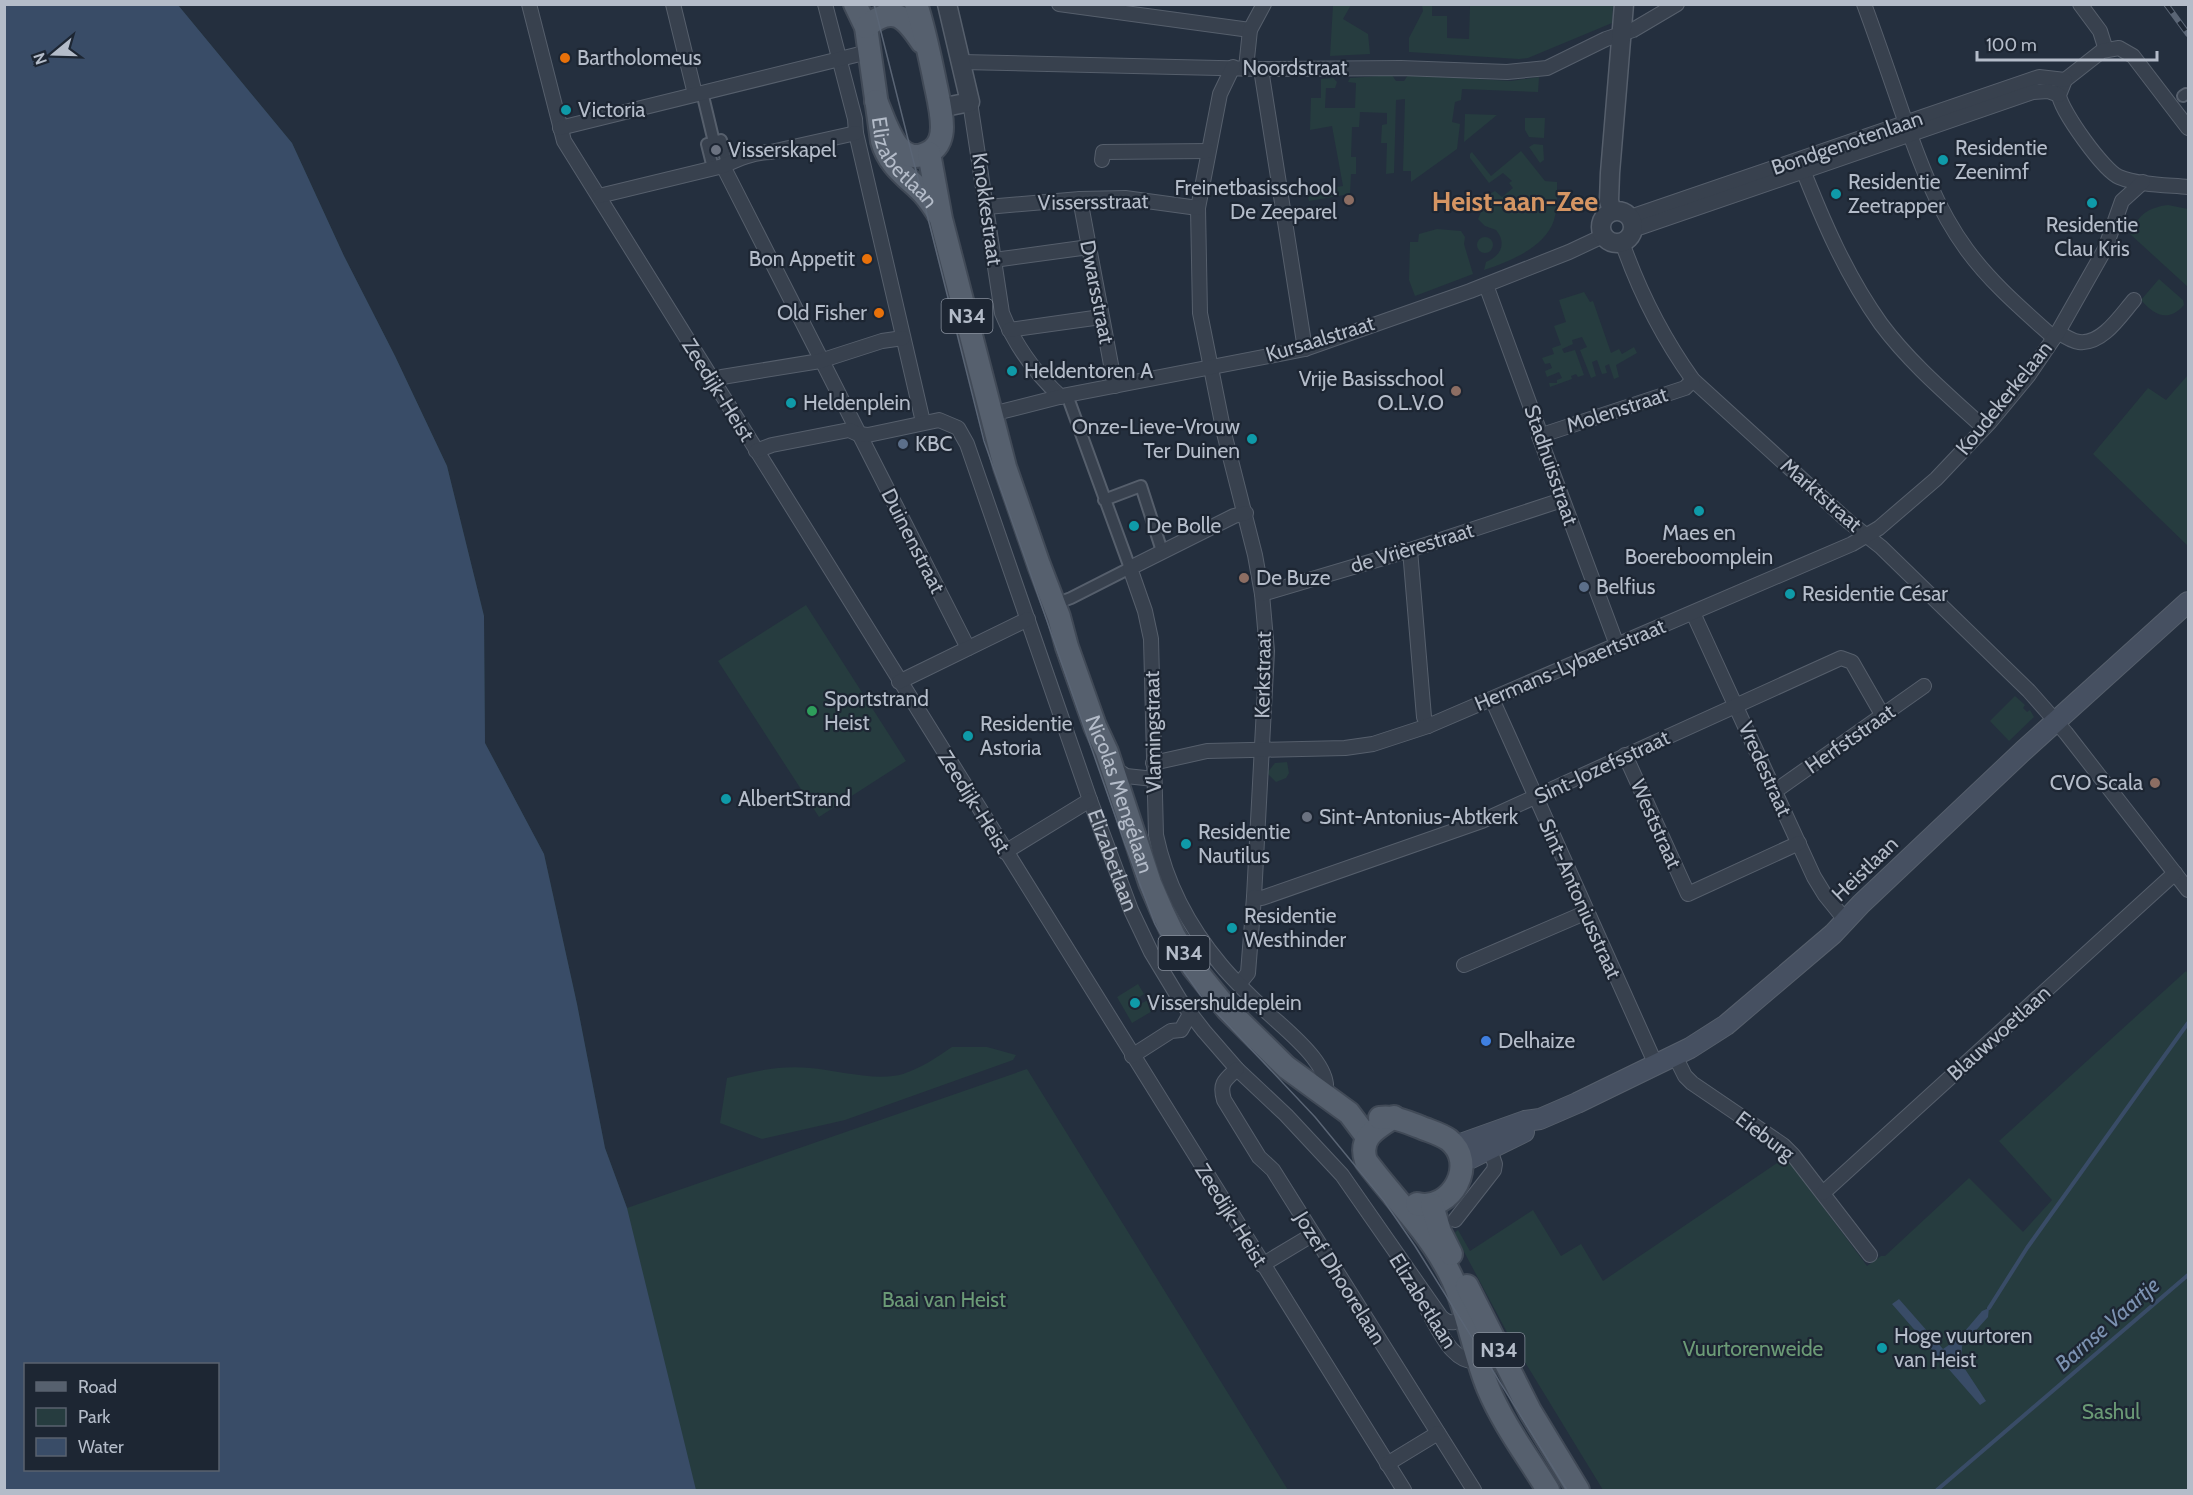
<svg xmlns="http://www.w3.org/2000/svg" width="2193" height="1495" font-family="Cabin,sans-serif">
	<rect width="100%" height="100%" fill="#242f3e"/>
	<path fill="#263c3f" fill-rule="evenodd" d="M 5,5 L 178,5 L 292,143 L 344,256 L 395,356 L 447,466 L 484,616 L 485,743 L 544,854 L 577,1004 L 605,1148 L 627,1208 L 1027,1069 L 1288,1490 L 5,1490 ZM 26,1364 L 218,1364 L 218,1470 L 26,1470 Z
		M 1333,5 L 1351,5 L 1343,19 L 1368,34 L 1370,54 L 1330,56 Z
		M 1422,5 L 1432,5 L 1432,16 L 1447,16 L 1447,38 L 1469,39 L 1470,6 L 1467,5 L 1613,5 L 1612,23 L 1528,58 L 1519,59 L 1409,52 L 1409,38 L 1423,11 Z
		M 1392,75 L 1396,81 L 1404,81 L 1408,75 L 1511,81 L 1539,77 L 1538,92 L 1462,89 L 1461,100 L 1455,102 L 1452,122 L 1460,124 L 1457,149 L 1411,182 L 1411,171 L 1403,171 L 1405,99 L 1396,100 L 1394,173 L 1386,174 L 1387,143 L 1381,143 L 1382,125 L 1387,124 L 1387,113 L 1360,112 L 1359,127 L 1352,127 L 1351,157 L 1356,157 L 1356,174 L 1351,174 L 1350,194 L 1309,201 L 1307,191 L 1343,186 L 1332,126 L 1310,130 L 1311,98 L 1321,98 L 1321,79 L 1333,78 L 1337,82 L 1335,88 L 1326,88 L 1325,108 L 1355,108 L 1356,83 L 1348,82 L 1350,78 Z
		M 1465,114 L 1497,115 L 1464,142 Z
		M 1525,118 L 1545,118 L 1544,138 L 1529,137 L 1525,130 Z
		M 1534,144 L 1543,145 L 1544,160 L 1540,163 L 1529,147 Z
		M 1521,151 L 1545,181 L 1557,182 C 1557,194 1558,208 1554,220 C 1545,248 1508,262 1484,270 L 1486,262 C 1501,256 1507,243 1496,230 L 1485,226 L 1478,219 L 1488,195 L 1495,191 L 1502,197 L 1513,188 L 1509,183 L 1512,181 L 1503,173 L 1489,183 L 1470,158 L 1470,154 L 1472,152 L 1491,176 Z
		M 2168,205 L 2188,209 L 2188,287 L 2130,234 C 2139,215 2146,208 2168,205 Z
		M 1437,229 L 1461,231 L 1465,237 L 1464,244 L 1473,274 L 1415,296 L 1409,280 L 1410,242 L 1418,242 L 1419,234 Z
		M1477 245a8 8 0 1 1 16 0a8 8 0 1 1-16 0Z
		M 2159,279 L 2183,300 L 2184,305 C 2168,323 2154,315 2141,300 Z
		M 1584,292 L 1590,302 L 1593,301 L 1611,353 L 1619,349 L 1622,354 L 1634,347 L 1637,353 L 1616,365 L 1619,377 L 1614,379 L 1609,364 L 1605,366 L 1607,373 L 1602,374 L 1597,360 L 1592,362 L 1596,376 L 1591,378 L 1580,350 L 1587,347 L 1582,337 L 1572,340 L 1573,344 L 1562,349 L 1564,353 L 1575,350 L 1584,375 L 1578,377 L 1576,374 L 1571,376 L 1572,379 L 1550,387 L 1549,383 L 1557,383 L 1557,380 L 1562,378 L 1559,372 L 1547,377 L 1545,371 L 1552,368 L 1550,363 L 1545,364 L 1542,358 L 1554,354 L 1552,348 L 1561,345 L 1554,326 L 1566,322 L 1559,300 Z
		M 2188,375 L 2188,546 L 2093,454 L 2148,388 L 2166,400 Z
		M 806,605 L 906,761 L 819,817 L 718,661 Z
		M 2015,696 L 2025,705 L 2023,708 L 2027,712 L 2030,710 L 2034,717 L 2009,741 L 1990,721 Z
		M 1287,762 L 1289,773 L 1286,778 L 1276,782 L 1267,773 L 1275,763 Z
		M 2186,971 L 2188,974 L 2188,1490 L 1603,1490 L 1509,1336 L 1454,1233 L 1458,1230 L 1470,1251 L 1533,1210 L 1561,1256 L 1581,1244 L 1603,1281 L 1786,1157 L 1867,1266 L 1881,1256 L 1885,1256 L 1969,1178 L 2023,1232 L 2052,1200 L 1999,1141 Z
		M 1138,984 L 1144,994 L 1135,1000 L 1138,1005 L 1148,1000 L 1154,1010 L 1132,1023 L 1117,997 Z
		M 952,1047 L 987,1047 L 1016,1055 L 1013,1060 L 845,1120 L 762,1139 L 720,1123 L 727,1078 C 755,1071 781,1065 810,1068 C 836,1070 877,1082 903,1074 C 921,1068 936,1058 952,1047 Z"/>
	<path fill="#394c67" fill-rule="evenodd" d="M 5,4 L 178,5 L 292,143 L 344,256 L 395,356 L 447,466 L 484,616 L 485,743 L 544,854 L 577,1004 L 605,1148 L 627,1208 L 696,1490 L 5,1490 ZM 26,1364 L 218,1364 L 218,1470 L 26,1470 Z
		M 1899,1299 L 1943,1349 L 1959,1338 L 1982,1311 L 1989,1308 L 1988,1317 L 1962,1346 L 1961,1363 L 1986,1401 L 1980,1405 L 1892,1304 Z"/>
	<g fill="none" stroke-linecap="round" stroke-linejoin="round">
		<path stroke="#394c67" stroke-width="4" d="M 1989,1308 L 2027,1248 L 2188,1023
			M 1937,1490 L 2188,1275"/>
		<g stroke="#565f6c" stroke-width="14">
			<path id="pedestrian" d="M 702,92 L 714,142
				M 2183,96 L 2186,94
				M 713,168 L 707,144 L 721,140 L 727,164
				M 1104,500 L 1141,486 L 1162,551
				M 1055,604 L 1071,598 L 1130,568 L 1067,395"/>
		</g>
		<g stroke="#565f6c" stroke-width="16">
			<g id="minor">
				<path d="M 529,4 L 564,141 L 1404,1490"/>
				<path d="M 673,4 L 695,94"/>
				<path d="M 825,4 L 855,119 L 856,133 L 923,422"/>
				<path d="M 1059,4 L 1250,30"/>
				<path d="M 1864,4 C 1877,39 1889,74 1901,109 C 1918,158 1936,208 1967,250 C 1992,284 2023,310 2054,338"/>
				<path d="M 2080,4 L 2100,31 L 2106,50"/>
				<path d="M 962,62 L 1261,69 L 1401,68 L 1507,72 L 1547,68 L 1606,39 L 1633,30 L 1677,4"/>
				<path d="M 1233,67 L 1220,94 L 1198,208 L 1200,313 L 1224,433 L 1255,555 L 1262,594 L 1267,651 L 1254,897 L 1248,973 L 1239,984"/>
				<path d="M 1246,68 L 1250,30 L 1264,4"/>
				<path d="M 1261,69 L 1305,349"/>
				<path d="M 970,102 L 1002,313 C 1015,345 1035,373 1061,397"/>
				<path d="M 560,128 L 868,52"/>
				<path d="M 2188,128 L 2133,56 L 2119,48 L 2102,51 L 2065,80 L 2059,95 C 2061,111 2104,171 2119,177 C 2138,185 2168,185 2188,187"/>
				<path d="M 1102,160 L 1103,152 L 1208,151"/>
				<path d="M 1801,165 C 1823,221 1846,275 1881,324 C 1910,363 1948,395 1984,428"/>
				<path d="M 723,166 L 968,648"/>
				<path d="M 599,196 L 723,166 C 738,159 754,152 771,152 L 856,133"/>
				<path d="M 1080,199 L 1115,386"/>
				<path d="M 987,207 L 1080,199 L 1125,198 L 1198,208"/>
				<path d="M 1630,217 L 2039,77 L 2065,80"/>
				<path d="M 1633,230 L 2033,92 L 2048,91 L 2059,95"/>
				<path d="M 1622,242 C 1639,291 1663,338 1693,380 L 1849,522 L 1881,547 L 2029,691 L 2066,733 L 2188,890"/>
				<path d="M 994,260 L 1089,247"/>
				<path d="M 1486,285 L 1538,427 L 1539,436 L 1617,645"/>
				<path d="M 1009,330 L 1101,317"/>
				<path d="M 2058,332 C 2064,336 2072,341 2079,342 C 2102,345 2121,315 2134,300"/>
				<path d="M 712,381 L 722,377 L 820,361 L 882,341 L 903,338"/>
				<path d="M 992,414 L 1067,395 L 1305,349 L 1470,291 L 1569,252 L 1603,236"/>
				<path d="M 1539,436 L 1685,388 L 1693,380"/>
				<path id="s1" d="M 756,451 L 772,445 L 849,430 L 858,434 L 868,435 L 939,420 L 958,428 L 967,444 L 1090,800 L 1131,910 L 1151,952 L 1180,1000 L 1204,1031 L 1237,1069 L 1286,1115 L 1342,1175 L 1441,1317 C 1451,1326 1458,1323 1464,1313"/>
				<path d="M 1246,513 L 1234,516 L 1130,568 L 1145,611 L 1151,639 L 1156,835 C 1166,883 1189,927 1221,965 C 1235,982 1252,998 1269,1014 C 1286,1030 1337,1069 1324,1096"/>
				<path d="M 1410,550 L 1424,717 L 1428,726"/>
				<path d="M 1262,594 L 1410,550 L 1562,500"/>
				<path d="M 1693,613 L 1814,877 L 1825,895 L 1846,921"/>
				<path d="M 899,682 L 1028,619"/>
				<path d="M 1492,699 L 1656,1065"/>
				<path d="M 1625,755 L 1688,894 L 1799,843"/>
				<path d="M 1153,763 L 1207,751 L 1345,748 L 1373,744 L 1428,726 L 1852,544 L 1879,528 L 1936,479 L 1990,422 L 2028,376 L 2058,332 L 2105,249 L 2122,201 L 2143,182"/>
				<path d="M 1114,768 L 1126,776 L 1154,779"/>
				<path d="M 1774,790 L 1781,787 L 1924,686"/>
				<path d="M 1005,852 L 1090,800"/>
				<path d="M 1254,897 L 1262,898 L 1482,821 L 1841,658 L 1852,662 L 1883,716"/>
				<path d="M 1464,965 L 1587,912"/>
				<path d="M 1132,1056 L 1171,1031 L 1181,1030 L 1190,1014"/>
				<path d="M 1675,1056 L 1685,1076 L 1692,1083 L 1783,1145 L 1793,1155 L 1870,1255"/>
				<path d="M 1237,1069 C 1225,1080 1219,1083 1224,1100 L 1259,1157 L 1273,1170 L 1474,1490"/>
				<path d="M 1823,1193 L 2175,873"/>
				<path d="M 1455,1220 L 1494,1170 L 1495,1164 L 1490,1150"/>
				<path d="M 1262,1265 L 1312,1235"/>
				<path d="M 1427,1309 C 1438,1328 1455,1371 1483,1359"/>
				<path d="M 1387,1464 L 1438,1433"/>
			</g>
		</g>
		<g stroke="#565f6c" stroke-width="21">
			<path id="tertiary" d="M 940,108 L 970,102 L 947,4
				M1601 227a16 16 0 1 1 32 0a16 16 0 1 1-32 0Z
				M 1612,211 L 1609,201 L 1610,173 L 1624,4"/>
		</g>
		<g stroke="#565f6c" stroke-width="22">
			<path id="secondary" d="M 1455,1146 L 1525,1121 L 1540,1119 L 1577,1103 L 1690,1048 L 1726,1025 L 1833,934 L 1861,904 L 2023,751 L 2188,602
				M 1461,1163 L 1524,1132"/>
		</g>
		<g stroke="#414a57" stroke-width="26">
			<g id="primary">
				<path id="s2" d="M 855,4 L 866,27 L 882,141 C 888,163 903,174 919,189 C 927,196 933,206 939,215"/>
				<path d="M 866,27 C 894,3 906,18 922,42"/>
				<path d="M 876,101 C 886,122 897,172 931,151 C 939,146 942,136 942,127 C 942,110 937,93 934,77 C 929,53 924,28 916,4"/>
				<path id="s3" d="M 929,153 L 941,219 L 1005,467 L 1039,565 L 1059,617 L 1067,647 L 1095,726 L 1107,752 L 1150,883 L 1163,913 L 1174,936 L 1193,967 L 1228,1010 L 1286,1067 L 1349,1113 L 1367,1137"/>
				<path d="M 1394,1117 C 1377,1128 1358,1137 1366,1161 C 1391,1195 1423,1226 1444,1263 C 1467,1301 1471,1347 1488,1388 C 1503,1424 1528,1457 1548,1490"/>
				<path d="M 1380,1118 C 1395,1116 1406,1122 1420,1127 C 1429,1131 1441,1134 1449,1140 C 1478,1163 1452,1212 1417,1204"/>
				<path d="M 1432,1205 L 1440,1232 L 1451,1254"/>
				<path d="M 1467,1286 L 1530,1411 L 1578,1490"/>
			</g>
		</g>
		<use href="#pedestrian" stroke="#38414e" stroke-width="10"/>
		<use href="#minor" stroke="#38414e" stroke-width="14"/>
		<use href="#tertiary" stroke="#38414e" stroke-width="18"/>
		<use href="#secondary" stroke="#465061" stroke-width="20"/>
		<use href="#primary" stroke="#56606e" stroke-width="22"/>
		<path stroke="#5a6575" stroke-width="1.5" d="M 874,4 L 984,441 L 1125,844 L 1155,924 L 1173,956 L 1201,996 L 1315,1117 L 1384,1201 L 1415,1246 L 1567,1490"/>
		<g stroke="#5a6575" stroke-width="6">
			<path id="rail" d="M 2166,4 L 2188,34"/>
		</g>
		<use href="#rail" stroke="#1d2633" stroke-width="4" stroke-dasharray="11" stroke-linecap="butt"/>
	</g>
	<g fill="#e8710a" stroke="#1d2633" stroke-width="2">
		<circle cx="565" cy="58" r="6"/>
		<circle cx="867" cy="259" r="6"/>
		<circle cx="879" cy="313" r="6"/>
	</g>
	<g fill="#0f9aa8" stroke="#1d2633" stroke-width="2">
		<circle cx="566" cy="110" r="6"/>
		<circle cx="1943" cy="160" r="6"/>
		<circle cx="1836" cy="194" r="6"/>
		<circle cx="2092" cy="203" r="6"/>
		<circle cx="1012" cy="371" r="6"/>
		<circle cx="791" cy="403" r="6"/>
		<circle cx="1252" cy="439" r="6"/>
		<circle cx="1699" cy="511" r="6"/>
		<circle cx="1134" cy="526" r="6"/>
		<circle cx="1790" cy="594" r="6"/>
		<circle cx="968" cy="736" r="6"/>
		<circle cx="726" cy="799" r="6"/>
		<circle cx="1186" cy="844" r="6"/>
		<circle cx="1232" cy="928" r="6"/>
		<circle cx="1135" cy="1003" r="6"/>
		<circle cx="1882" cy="1348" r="6"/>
	</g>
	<g fill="#6b7280" stroke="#1d2633" stroke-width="2">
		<circle cx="716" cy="150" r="6"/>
		<circle cx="1307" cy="817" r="6"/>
	</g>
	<g fill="#8d6e63" stroke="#1d2633" stroke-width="2">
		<circle cx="1349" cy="200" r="6"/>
		<circle cx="1456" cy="391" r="6"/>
		<circle cx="1244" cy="578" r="6"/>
		<circle cx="2155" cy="783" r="6"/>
	</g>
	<g fill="#5c6f8a" stroke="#1d2633" stroke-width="2">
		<circle cx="903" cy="444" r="6"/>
		<circle cx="1584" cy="587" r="6"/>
	</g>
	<circle fill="#2e9e5b" stroke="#1d2633" stroke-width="2" cx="812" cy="711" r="6"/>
	<circle fill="#3f7fe0" stroke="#1d2633" stroke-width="2" cx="1486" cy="1041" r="6"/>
	<g text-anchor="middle" stroke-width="4.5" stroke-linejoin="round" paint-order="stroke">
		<g fill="#1d2633" stroke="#878f9c" stroke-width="1.5">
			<rect x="941.5" y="299" width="51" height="34" rx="4.5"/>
			<rect x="1158.5" y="936" width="51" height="34" rx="4.5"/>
			<rect x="1473.5" y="1333" width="51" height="34" rx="4.5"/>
		</g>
		<g font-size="20" font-weight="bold" fill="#b4bcc9">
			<text x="967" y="323">N34</text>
			<text x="1184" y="960">N34</text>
			<text x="1499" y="1357">N34</text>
		</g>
		<g font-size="21" fill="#b4bcc9" stroke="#1d2633" text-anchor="start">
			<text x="577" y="65">Bartholomeus</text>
			<text x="578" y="117">Victoria</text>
			<text x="1955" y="155">Residentie<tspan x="1955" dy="24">Zeenimf</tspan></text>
			<text x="728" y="157">Visserskapel</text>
			<text x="1848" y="189">Residentie<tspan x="1848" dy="24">Zeetrapper</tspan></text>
			<text x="1337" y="195" text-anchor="end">Freinetbasisschool<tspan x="1337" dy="24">De Zeeparel</tspan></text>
			<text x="2092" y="232" text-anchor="middle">Residentie<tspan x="2092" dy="24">Clau Kris</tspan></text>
			<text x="855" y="266" text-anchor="end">Bon Appetit</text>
			<text x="867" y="320" text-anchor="end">Old Fisher</text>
			<text x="1024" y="378">Heldentoren A</text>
			<text x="1444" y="386" text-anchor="end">Vrije Basisschool<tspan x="1444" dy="24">O.L.V.O</tspan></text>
			<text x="803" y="410">Heldenplein</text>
			<text x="1240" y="434" text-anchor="end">Onze-Lieve-Vrouw<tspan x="1240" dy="24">Ter Duinen</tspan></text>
			<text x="915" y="451">KBC</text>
			<text x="1146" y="533">De Bolle</text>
			<text x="1699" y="540" text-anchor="middle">Maes en<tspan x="1699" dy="24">Boereboomplein</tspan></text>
			<text x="1256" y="585">De Buze</text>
			<text x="1596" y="594">Belfius</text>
			<text x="1802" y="601">Residentie César</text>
			<text x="824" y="706">Sportstrand<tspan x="824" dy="24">Heist</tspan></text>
			<text x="980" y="731">Residentie<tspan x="980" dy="24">Astoria</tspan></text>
			<text x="2143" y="790" text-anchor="end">CVO Scala</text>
			<text x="738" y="806">AlbertStrand</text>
			<text x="1319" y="824">Sint-Antonius-Abtkerk</text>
			<text x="1198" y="839">Residentie<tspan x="1198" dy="24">Nautilus</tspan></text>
			<text x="1244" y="923">Residentie<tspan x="1244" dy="24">Westhinder</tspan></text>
			<text x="1147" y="1010">Vissershuldeplein</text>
			<text x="1498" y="1048">Delhaize</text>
			<text x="1894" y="1343">Hoge vuurtoren<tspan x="1894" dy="24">van Heist</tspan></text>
		</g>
		<g font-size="21" fill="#b4bcc9" stroke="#1d2633">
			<text x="1295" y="75">Noordstraat</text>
			<text transform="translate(1847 143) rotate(-19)" y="7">Bondgenotenlaan</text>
			<text dy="7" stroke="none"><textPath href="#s2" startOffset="170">Elizabetlaan</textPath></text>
			<text transform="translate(1093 202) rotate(-1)" y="7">Vissersstraat</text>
			<text transform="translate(987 209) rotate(82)" y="7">Knokkestraat</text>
			<text transform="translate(1097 292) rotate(79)" y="7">Dwarsstraat</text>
			<text transform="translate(1320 339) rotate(-17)" y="7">Kursaalstraat</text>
			<text transform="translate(718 390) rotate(58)" y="7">Zeedijk-Heist</text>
			<text transform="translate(2004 398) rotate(-51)" y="7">Koudekerkelaan</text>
			<text transform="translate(1617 410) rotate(-18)" y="7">Molenstraat</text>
			<text transform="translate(1551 465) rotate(71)" y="7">Stadhuisstraat</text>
			<text transform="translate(1821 495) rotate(41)" y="7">Marktstraat</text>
			<text transform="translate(913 541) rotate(63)" y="7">Duinenstraat</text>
			<text transform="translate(1412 548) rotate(-17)" y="7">de Vrièrestraat</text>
			<text transform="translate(1570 665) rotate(-23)" y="7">Hermans-Lybaertstraat</text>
			<text transform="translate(1263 675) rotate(-89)" y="7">Kerkstraat</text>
			<text transform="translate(1153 732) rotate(-91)" y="7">Vlamingstraat</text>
			<text transform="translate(1850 739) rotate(-35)" y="7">Herfststraat</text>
			<text transform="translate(1602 767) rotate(-25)" y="7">Sint-Jozefsstraat</text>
			<text transform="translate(1765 769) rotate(66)" y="7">Vredestraat</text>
			<text dy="7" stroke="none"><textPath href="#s3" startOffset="670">Nicolas Mengélaan</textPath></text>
			<text transform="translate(974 802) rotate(58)" y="7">Zeedijk-Heist</text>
			<text transform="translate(1656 824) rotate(66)" y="7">Weststraat</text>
			<text dy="7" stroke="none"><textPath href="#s1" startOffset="668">Elizabetlaan</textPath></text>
			<text transform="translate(1865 869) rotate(-44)" y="7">Heistlaan</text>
			<text transform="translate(1580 899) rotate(66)" y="7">Sint-Antoniusstraat</text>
			<text transform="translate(1999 1033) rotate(-42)" y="7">Blauwvoetlaan</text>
			<text transform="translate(1765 1136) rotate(37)" y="7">Eieburg</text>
			<text transform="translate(1231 1215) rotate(58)" y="7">Zeedijk-Heist</text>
			<text transform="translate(1340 1278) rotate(58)" y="7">Jozef Dhoorelaan</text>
			<text transform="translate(1423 1301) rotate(58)" y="7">Elizabetlaan</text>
		</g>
		<g font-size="21" fill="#6b9a76" stroke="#1d2633">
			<text x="944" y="1307">Baai van Heist</text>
			<text x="1753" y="1356">Vuurtorenweide</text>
			<text x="2111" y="1419">Sashul</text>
		</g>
		<g font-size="22" font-style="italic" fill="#7c92b1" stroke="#1d2633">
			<text transform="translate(2107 1324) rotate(-41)" y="8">Barnse Vaartje</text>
		</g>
		<g font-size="27" font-weight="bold" fill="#d59563" stroke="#1d2633">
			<text x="1515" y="211">Heist-aan-Zee</text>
		</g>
	</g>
	<rect width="2193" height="1495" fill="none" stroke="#b4bcc9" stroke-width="12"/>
	<rect x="24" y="1363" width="195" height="108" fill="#1d2633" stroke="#59626f" stroke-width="1.5"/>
	<rect x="36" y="1382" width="30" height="9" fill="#56606e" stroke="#59626f" stroke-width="1.5"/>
	<text x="78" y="1393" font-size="18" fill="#b4bcc9">Road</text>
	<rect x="36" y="1408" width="30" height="18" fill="#263c3f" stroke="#59626f" stroke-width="1.5"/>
	<text x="78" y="1423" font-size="18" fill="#b4bcc9">Park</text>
	<rect x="36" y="1438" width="30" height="18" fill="#394c67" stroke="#59626f" stroke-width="1.5"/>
	<text x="78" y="1453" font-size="18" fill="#b4bcc9">Water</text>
	<g transform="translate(54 54) rotate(251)" stroke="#1d2633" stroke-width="4.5" paint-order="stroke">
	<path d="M0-4.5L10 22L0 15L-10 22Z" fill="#b4bcc9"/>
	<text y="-9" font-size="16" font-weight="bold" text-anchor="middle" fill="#b4bcc9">N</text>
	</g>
	<path d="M1977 51v9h180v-9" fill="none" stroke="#b4bcc9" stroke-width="3"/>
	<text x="1986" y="51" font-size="18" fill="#b4bcc9" stroke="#1d2633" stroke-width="4.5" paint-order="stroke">100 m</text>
</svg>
